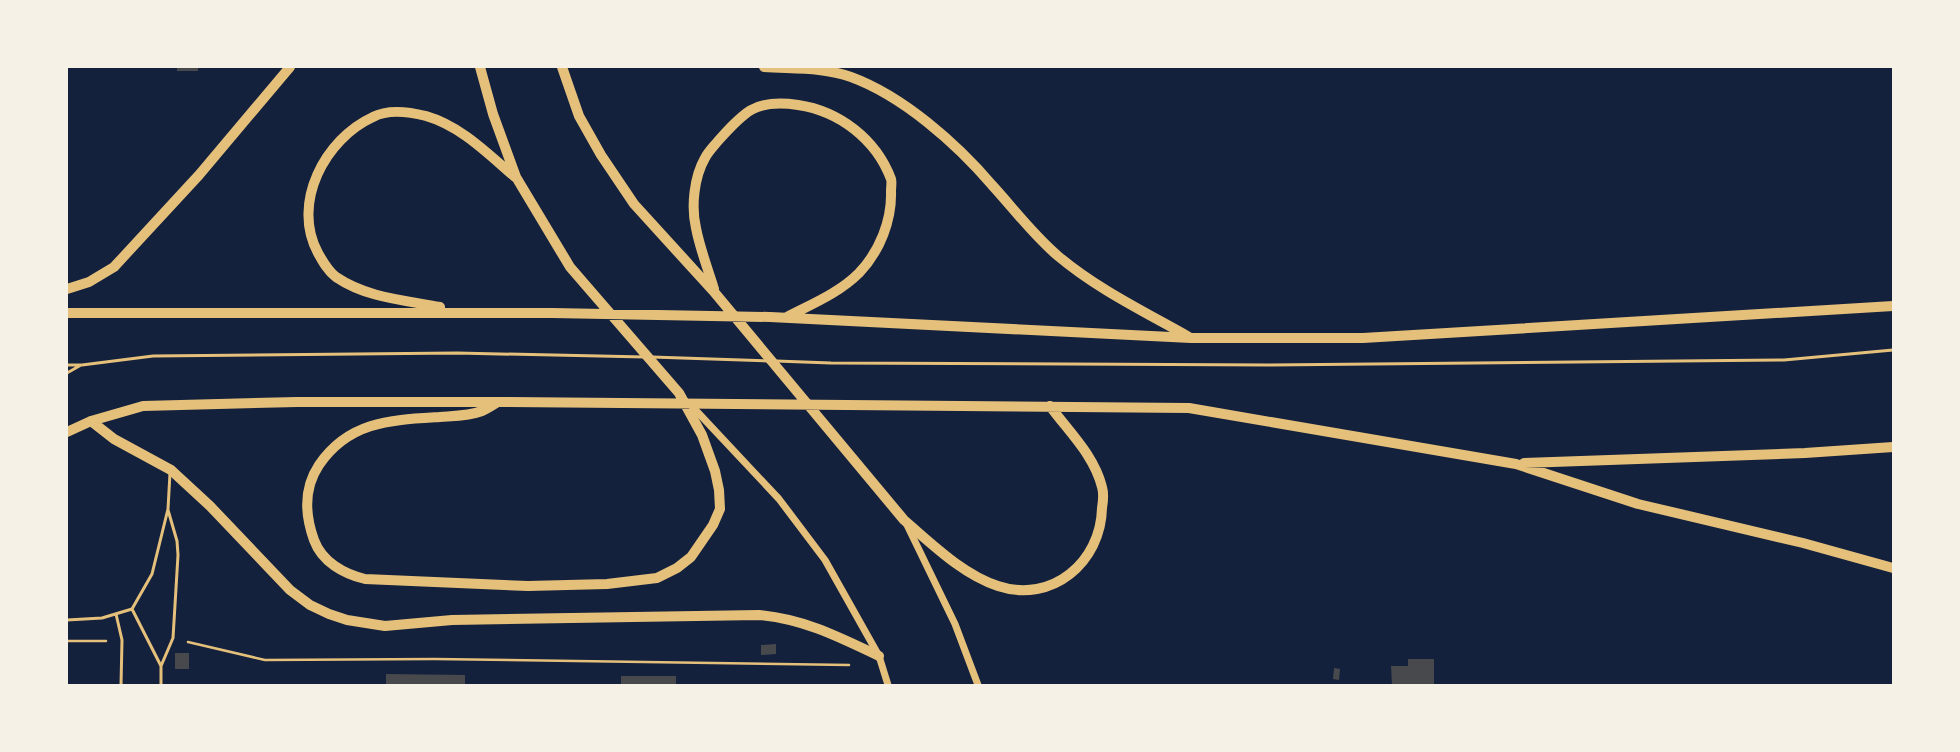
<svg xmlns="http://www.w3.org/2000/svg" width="1960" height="752" font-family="Cabin,sans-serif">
	<rect width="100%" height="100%" fill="#14213d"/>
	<path fill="#48494c" d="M 177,67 L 198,67 L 198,71 L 177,71 Z
		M 776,644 L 776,654 L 761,655 L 761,645 Z
		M 175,653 L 189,653 L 189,669 L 175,669 Z
		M 1408,659 L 1434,659 L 1434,685 L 1392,685 L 1391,666 L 1408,666 Z
		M 1334,668 L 1340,669 L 1339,680 L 1333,679 Z
		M 386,674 L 465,675 L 465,685 L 386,685 Z
		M 621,676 L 676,676 L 676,685 L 621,685 Z"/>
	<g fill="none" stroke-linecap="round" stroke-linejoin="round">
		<path stroke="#e5c07b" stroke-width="2.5" d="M 67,641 L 106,641
			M 188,642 L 265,660 L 434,659 L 849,665"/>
		<path stroke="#e5c07b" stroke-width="3" d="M 652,357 L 768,361
			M 776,361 L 831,363 L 1270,365 L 1784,360 L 1893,350
			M 67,365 L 82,365 L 153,356 L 457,353 L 645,357
			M 67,373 L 81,365
			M 132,609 L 161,666 L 161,685
			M 116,614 L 122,640 L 121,685
			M 67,620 L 102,618 L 132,609 L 152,574 L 168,509 L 170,473
			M 161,666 L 173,638 L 178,555 L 177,541 L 168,510"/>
		<path stroke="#e5c07b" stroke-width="7" d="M 689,403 L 779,499 L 825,560 L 879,656 L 888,685
			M 907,525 L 955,624 L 978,685"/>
		<path stroke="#e5c07b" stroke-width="10" d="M 480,67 L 493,114 L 516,177 L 570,267 L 679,393 L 702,435 L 715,471 L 719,490 L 720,509 L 713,525 L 691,557 L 677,568 L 657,578 L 607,584 L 528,586 L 365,579 C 344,574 322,562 314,540 C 305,515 303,489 319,465 C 349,421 391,420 440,417 C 453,416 469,416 482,411 C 487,409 493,405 498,402
			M 562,67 L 579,116 L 601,155 L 634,204 L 715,293 L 904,520 C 932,544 962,574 998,586 C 1052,604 1101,562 1102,508 C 1103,502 1104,494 1102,487 C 1094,455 1069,432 1050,406
			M 764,67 C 794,69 823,67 851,77 C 903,96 957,144 992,185 C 1014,209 1033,235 1058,256 C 1097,289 1145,312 1189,337
			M 67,289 L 89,282 L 114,267 L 199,175 L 290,67
			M 714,289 C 708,269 700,249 696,228 C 691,207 694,177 705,158 C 708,152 714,146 718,141 C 728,130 738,118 751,110 C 765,102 784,103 798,105 C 839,111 876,139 891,179 C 892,182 891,187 891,191 C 892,220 880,251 859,273 C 839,293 812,304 787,317
			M 440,307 C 404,300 367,298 336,277 C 328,271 323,262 318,253 C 291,203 325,139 373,117 C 388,109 410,112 426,116 C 461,126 488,154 515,177
			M 67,313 L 552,313 L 770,317 L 1191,338 L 1363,338 L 1893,306
			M 91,421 L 114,439 L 171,470 L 210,506 L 290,590 L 310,605 L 329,614 L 347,620 L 385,626 L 452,620 L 759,615 C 804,619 839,637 879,656
			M 67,432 L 91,421 L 143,406 L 297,402 L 500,402 L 1189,408 L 1516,464 L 1638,504 L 1803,543 L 1893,568
			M 1524,463 L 1805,453 L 1893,447"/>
	</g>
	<rect width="1960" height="752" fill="none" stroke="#f6f1e7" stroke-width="136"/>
</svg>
